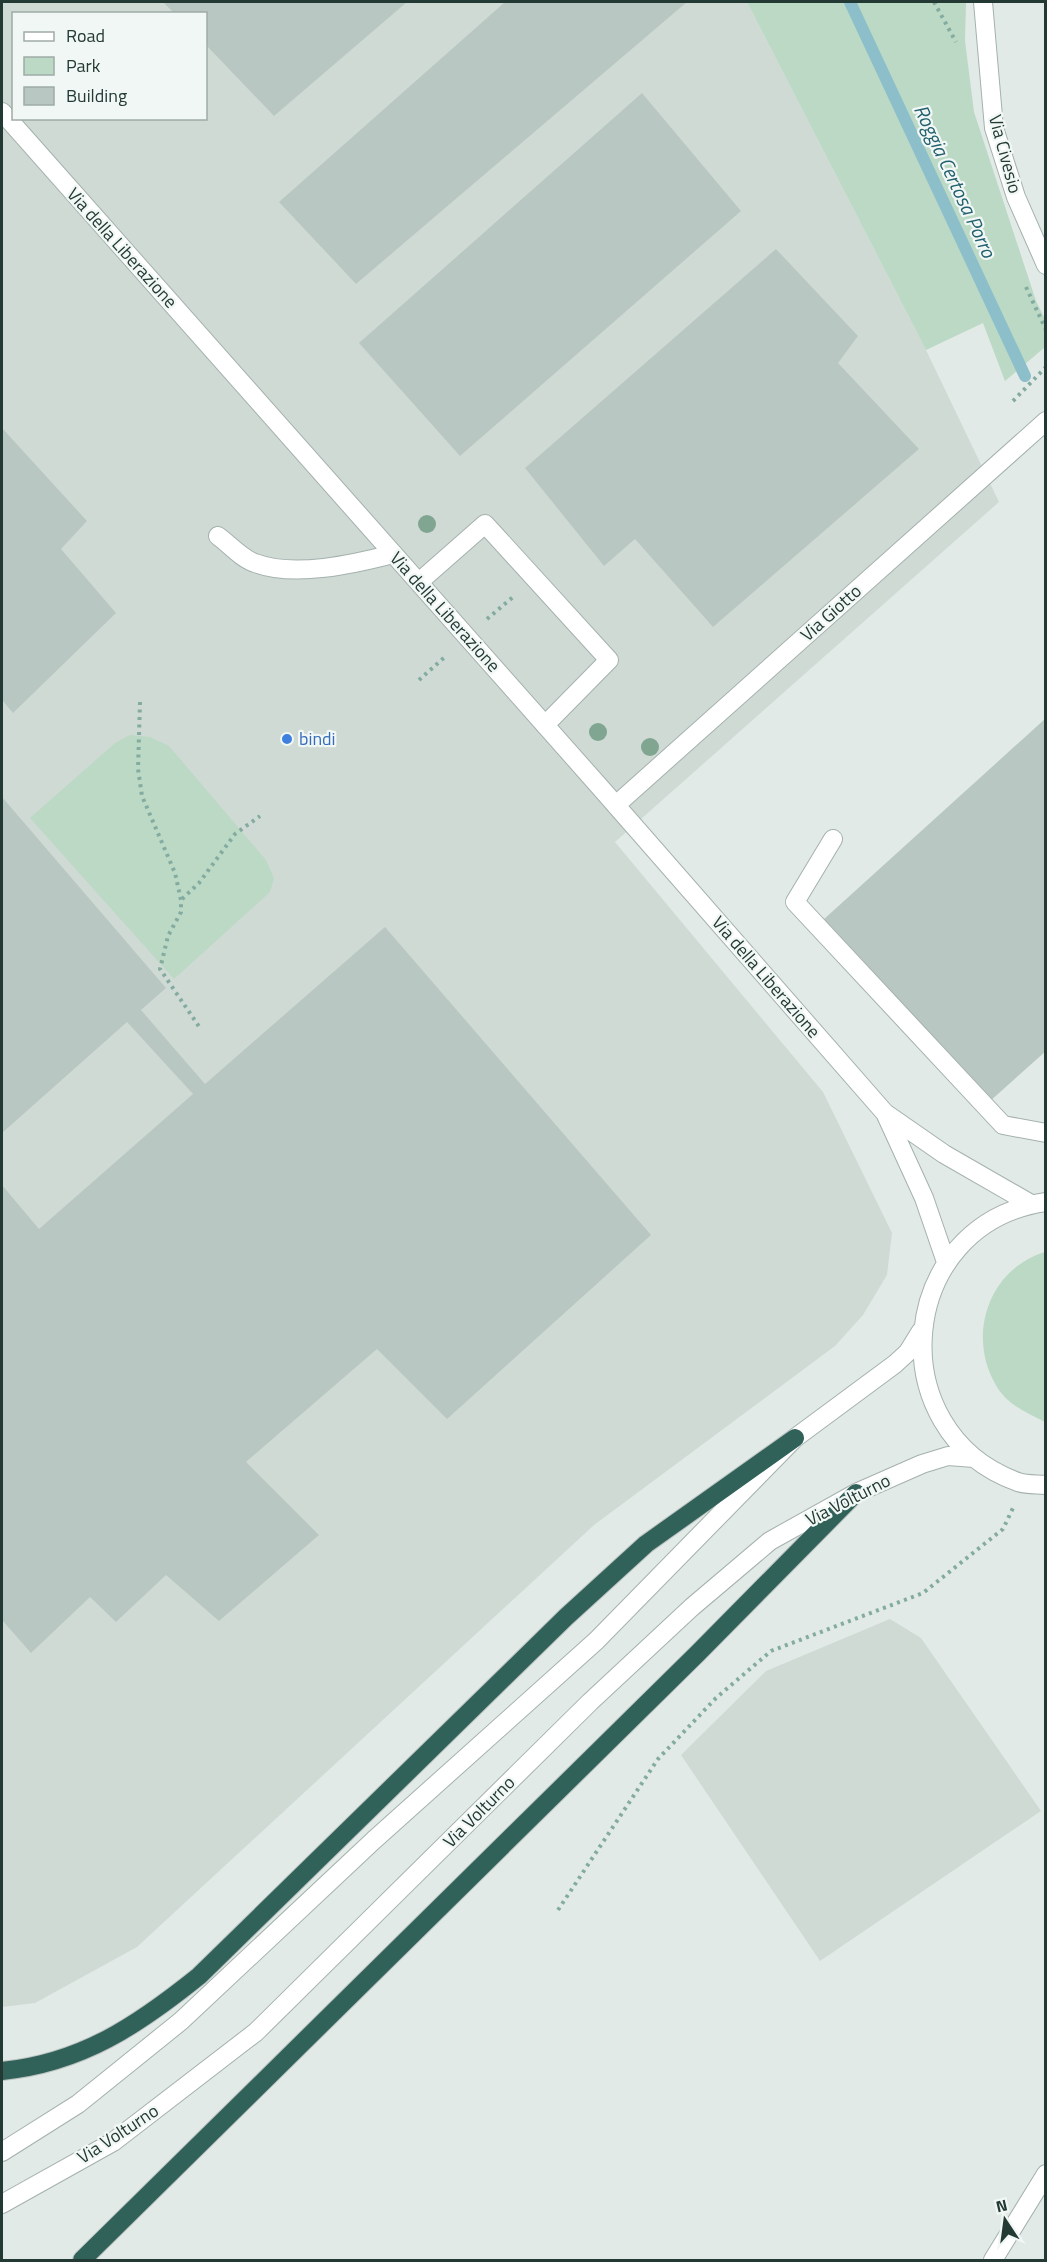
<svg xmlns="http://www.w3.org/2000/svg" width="1047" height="2262" font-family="'Titillium Web',sans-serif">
	<rect width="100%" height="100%" fill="#e1eae6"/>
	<path fill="#cfdad5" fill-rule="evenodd" d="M 2,2 L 747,2 L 926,350 L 999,502 L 615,842 L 823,1092 L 892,1233 L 887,1275 L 863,1315 L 835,1346 L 594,1525 L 137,1947 L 35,2003 L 2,2007 ZM 14,14 L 206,14 L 206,118 L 14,118 Z
		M 890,1619 L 921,1638 L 1041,1811 L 820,1961 L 681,1755 L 766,1671 Z"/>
	<path fill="#bbd9c5" d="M 747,2 L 966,2 L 965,41 L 974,112 L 1036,301 L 1045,319 L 1045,347 L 1005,381 L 983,323 L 926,350 Z
		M 130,735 L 150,737 L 169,746 L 266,860 L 274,878 L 270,892 L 174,979 L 30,818 L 115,743 Z
		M 1045,1252 L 1046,1252 L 1045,1422 C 1027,1413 1008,1405 997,1387 C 966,1337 988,1269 1045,1252 Z"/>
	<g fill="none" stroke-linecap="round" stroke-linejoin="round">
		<path stroke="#8dbfcb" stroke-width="12" d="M 850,2 L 1025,376"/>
	</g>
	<path fill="#b9c7c2" d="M 163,2 L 407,2 L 274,116 L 206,45 L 206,14 L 175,14 Z
		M 505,2 L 687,2 L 356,284 L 279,202 Z
		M 642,93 L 741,211 L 460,456 L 359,343 Z
		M 776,249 L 858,336 L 838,363 L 919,449 L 713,627 L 635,539 L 604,566 L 525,468 Z
		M 2,428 L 87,521 L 61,549 L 116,613 L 13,713 L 2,700 Z
		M 1046,718 L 1046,1051 L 989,1102 L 823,920 Z
		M 2,797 L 166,988 L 141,1010 L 205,1084 L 385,927 L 651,1235 L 447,1419 L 377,1349 L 246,1462 L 319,1535 L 219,1621 L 166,1575 L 116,1622 L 90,1597 L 31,1653 L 2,1620 L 2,1185 L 39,1229 L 193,1094 L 127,1022 L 2,1133 Z"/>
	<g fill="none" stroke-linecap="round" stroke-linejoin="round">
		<g stroke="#a4b1ad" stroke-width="20">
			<path id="service" d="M 218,536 C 229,544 242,559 255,563 C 294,578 354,564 393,554
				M 419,582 L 485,524 L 609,660 L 545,725
				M 833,839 L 795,902 L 1003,1125 L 1046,1133"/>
		</g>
		<g stroke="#a4b1ad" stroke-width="20">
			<path id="minor" d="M 983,2 L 994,128 L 1016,197 L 1046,265
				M 616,805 L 1046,421
				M 993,2260 L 1046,2174"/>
		</g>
		<g stroke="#a4b1ad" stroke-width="20">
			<path id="tertiary" d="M 2,112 L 599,786 L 885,1113 L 944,1154 L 1031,1204
				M 886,1115 L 924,1198 L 946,1262
				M 1046,1202 C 896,1223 878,1432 1018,1482 C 1026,1485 1037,1484 1046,1485
				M 2,2152 L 78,2104 L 181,2021 L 374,1840 L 596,1641 L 795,1438 L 895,1364 L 908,1352 L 921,1331
				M 2,2204 L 113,2142 L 256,2032 L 590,1702 L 692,1607 L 770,1541 L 856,1493 L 922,1464 L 948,1456 L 974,1458"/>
		</g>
		<g stroke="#bdc4c2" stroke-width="20">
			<path id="motorway" d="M 2,2071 C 82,2063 138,2025 199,1976 L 566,1617 L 646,1544 L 795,1438
				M 82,2260 L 698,1653 L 856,1493"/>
		</g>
		<path stroke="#84aba0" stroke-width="4" stroke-dasharray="3 4.5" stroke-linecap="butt" d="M 934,2 L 956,42
			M 1026,287 L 1046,330
			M 1013,401 L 1046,367
			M 487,619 L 513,597
			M 419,680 L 446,656
			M 140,702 L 138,769 L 142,796 L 175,873 L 181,900 L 181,912 L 168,936 L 160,969 L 200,1028
			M 182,899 L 199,883 L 235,834 L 260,816
			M 558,1910 L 658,1759 L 716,1698 L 771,1651 L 923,1593 L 1003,1529 L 1013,1508"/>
		<use href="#service" stroke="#fff" stroke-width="18"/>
		<use href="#minor" stroke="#fff" stroke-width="18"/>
		<use href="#tertiary" stroke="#fff" stroke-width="18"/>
		<use href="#motorway" stroke="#31625a" stroke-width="18"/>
	</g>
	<g fill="#80a590">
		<circle cx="427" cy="524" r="9"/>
		<circle cx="598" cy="732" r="9"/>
		<circle cx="650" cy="747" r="9"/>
	</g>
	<circle fill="#3f7fe0" stroke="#f1f7f4" stroke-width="2" cx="287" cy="739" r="6"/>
	<g text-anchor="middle" stroke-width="4.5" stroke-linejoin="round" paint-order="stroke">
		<g font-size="18" fill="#233934" stroke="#f1f7f4">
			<text transform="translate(1005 154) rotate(75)" y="6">Via Civesio</text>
			<text transform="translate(122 248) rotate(48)" y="6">Via della Liberazione</text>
			<text transform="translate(445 612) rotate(48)" y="6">Via della Liberazione</text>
			<text transform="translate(831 613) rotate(-42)" y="6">Via Giotto</text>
			<text transform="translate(766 977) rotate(49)" y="6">Via della Liberazione</text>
			<text transform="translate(848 1500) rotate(-27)" y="6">Via Volturno</text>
			<text transform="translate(479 1812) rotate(-45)" y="6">Via Volturno</text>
			<text transform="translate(118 2134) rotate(-33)" y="6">Via Volturno</text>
		</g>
		<g font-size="18" fill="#366cbe" stroke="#f1f7f4" text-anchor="start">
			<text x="299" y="745">bindi</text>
		</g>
		<g font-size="20" font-style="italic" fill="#22606f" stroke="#f1f7f4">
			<text transform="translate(955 181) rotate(65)" y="7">Roggia Certosa Porro</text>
		</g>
	</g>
	<rect width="1047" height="2262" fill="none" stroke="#233934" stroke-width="6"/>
	<rect x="12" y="12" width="195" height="108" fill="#f1f7f4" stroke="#9faba7" stroke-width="1.5"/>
	<rect x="24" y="32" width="30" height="9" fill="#ffffff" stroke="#9faba7" stroke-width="1.5"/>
	<text x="66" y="42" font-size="18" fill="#233934">Road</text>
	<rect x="24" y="57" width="30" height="18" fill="#bbd9c5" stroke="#9faba7" stroke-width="1.5"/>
	<text x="66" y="72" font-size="18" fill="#233934">Park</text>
	<rect x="24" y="87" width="30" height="18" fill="#b9c7c2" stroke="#9faba7" stroke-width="1.5"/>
	<text x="66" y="102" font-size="18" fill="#233934">Building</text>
	<g transform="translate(1005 2220) rotate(347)" stroke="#f1f7f4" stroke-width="4.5" paint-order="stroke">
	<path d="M0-4.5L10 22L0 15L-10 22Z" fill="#233934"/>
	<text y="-9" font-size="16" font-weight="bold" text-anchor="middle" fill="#233934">N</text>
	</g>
</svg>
